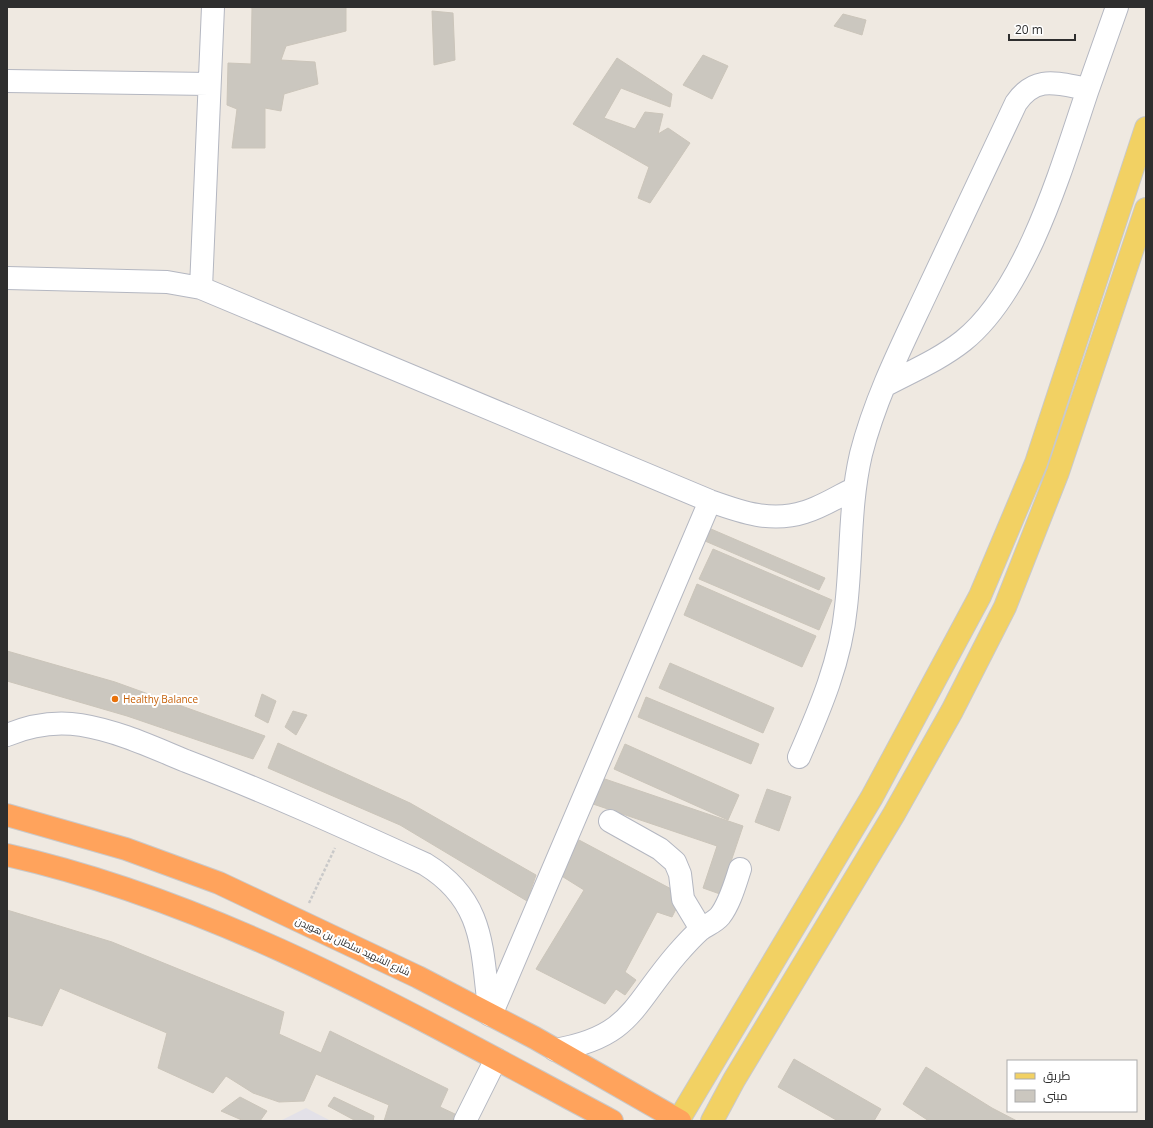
<svg xmlns="http://www.w3.org/2000/svg" width="1153" height="1128" font-family="'Open Sans',Cairo,sans-serif">
	<rect width="100%" height="100%" fill="#efe9e1"/>
	<path fill="#e3e1e8" d="M 306,1108 L 331,1121 L 280,1121 Z"/>
	<path fill="#cbc7bf" stroke="#cbc5ba" d="M 248,7 L 346,7 L 346,31 L 286,46 L 281,60 L 315,62 L 318,84 L 284,94 L 281,111 L 265,108 L 265,148 L 232,148 L 237,109 L 227,105 L 228,63 L 251,64 L 252,8 Z
		M 432,11 L 453,13 L 455,60 L 434,65 Z
		M 843,14 L 866,20 L 862,35 L 834,26 Z
		M 703,55 L 728,66 L 712,99 L 683,85 Z
		M 617,58 L 672,94 L 670,107 L 621,88 L 604,118 L 635,129 L 645,112 L 663,114 L 658,134 L 668,128 L 690,143 L 650,203 L 638,198 L 649,167 L 573,124 Z
		M 711,529 L 825,578 L 819,590 L 705,541 Z
		M 713,549 L 832,600 L 819,630 L 699,579 Z
		M 697,584 L 816,636 L 802,667 L 684,615 Z
		M 7,651 L 115,682 L 265,736 L 253,759 L 127,716 L 7,681 Z
		M 670,663 L 774,708 L 763,733 L 659,688 Z
		M 262,694 L 276,701 L 268,723 L 255,716 Z
		M 646,697 L 759,744 L 751,764 L 638,717 Z
		M 293,711 L 307,715 L 296,735 L 285,727 Z
		M 278,743 L 410,803 L 536,875 L 527,901 L 400,825 L 268,768 Z
		M 625,744 L 739,795 L 728,820 L 614,769 Z
		M 602,778 L 743,826 L 720,894 L 703,888 L 717,846 L 593,804 Z
		M 767,789 L 791,797 L 779,831 L 755,822 Z
		M 579,840 L 675,891 L 679,903 L 672,917 L 657,912 L 625,972 L 636,980 L 625,995 L 616,989 L 605,1004 L 536,969 L 584,890 L 560,875 Z
		M 7,910 L 112,942 L 284,1012 L 279,1034 L 321,1053 L 330,1031 L 448,1089 L 440,1107 L 457,1115 L 454,1121 L 384,1121 L 389,1105 L 316,1074 L 304,1101 L 279,1102 L 253,1093 L 226,1076 L 213,1093 L 158,1068 L 167,1033 L 60,988 L 42,1026 L 7,1016 Z
		M 794,1059 L 881,1109 L 874,1121 L 838,1121 L 778,1087 Z
		M 926,1067 L 992,1108 L 1017,1121 L 929,1121 L 903,1104 Z
		M 240,1097 L 267,1111 L 260,1121 L 244,1121 L 221,1111 Z
		M 334,1097 L 374,1116 L 373,1121 L 356,1121 L 328,1106 Z"/>
	<g fill="none" stroke-linecap="round" stroke-linejoin="round">
		<g stroke="#b4b7c1" stroke-width="24">
			<path id="minor" d="M 7,81 L 209,84
				M 7,278 L 167,282 L 201,288 L 710,501 C 741,512 771,523 805,512 C 822,507 839,496 855,488
				M 201,288 L 213,7
				M 884,386 C 910,372 939,360 963,341 C 1027,290 1062,166 1088,89
				M 7,735 C 31,725 55,721 81,725 C 118,731 152,747 186,761 C 267,792 346,828 425,864 C 487,902 481,951 490,1015
				M 799,757 C 820,709 841,660 846,607 C 852,556 849,506 861,454 C 875,399 901,347 925,296 C 956,231 986,167 1016,103 C 1036,74 1058,84 1088,89 L 1117,7
				M 610,821 L 660,849 L 675,862 L 680,874 L 683,899 L 701,929
				M 491,1015 L 710,501
				M 555,1050 C 631,1037 632,1006 677,954 C 684,946 692,937 700,930 C 706,925 714,923 720,916 C 730,903 735,884 740,869
				M 465,1121 L 496,1059"/>
		</g>
		<g stroke="#c9c9c9" stroke-width="24">
			<path id="major" d="M 678,1121 L 872,797 L 980,596 L 1036,463 L 1146,128
				M 712,1121 L 734,1080 L 894,814 L 952,711 L 1005,607 L 1058,472 L 1146,209"/>
		</g>
		<g stroke="#c9c9c9" stroke-width="24">
			<path id="highway" d="M 7,815 L 126,849 L 219,883 L 418,977 L 535,1038 L 680,1121
				M 7,855 C 224,904 418,1018 612,1121"/>
		</g>
		<path stroke="#c9c9c9" stroke-width="2.5" stroke-dasharray="3 2" stroke-linecap="butt" d="M 309,903 L 335,848"/>
		<use href="#minor" stroke="#fff" stroke-width="22"/>
		<use href="#major" stroke="#f2d163" stroke-width="22"/>
		<use href="#highway" stroke="#ffa35c" stroke-width="22"/>
	</g>
	<circle fill="#e8710a" stroke="#fff" stroke-width="1.5" cx="115" cy="699" r="4"/>
	<g text-anchor="middle" stroke-width="4" stroke-linejoin="round" paint-order="stroke">
		<g font-size="10" fill="#c56008" stroke="#fff" text-anchor="start">
			<text x="123" y="703">Healthy Balance</text>
		</g>
		<g font-size="10" fill="#2e2e2e" stroke="#fff">
			<text transform="translate(353 946) rotate(25)" y="4">شارع الشهيد سلطان بن هويدن</text>
		</g>
	</g>
	<rect width="1153" height="1128" fill="none" stroke="#2e2e2e" stroke-width="16"/>
	<rect x="1007" y="1060" width="130" height="52" fill="#ffffff" stroke="#ababab"/>
	<rect x="1015" y="1073" width="20" height="6" fill="#f2d163" stroke="#ababab"/>
	<text x="1043" y="1080" font-size="12" fill="#2e2e2e">طريق</text>
	<rect x="1015" y="1090" width="20" height="12" fill="#cbc7bf" stroke="#ababab"/>
	<text x="1043" y="1100" font-size="12" fill="#2e2e2e">مبنى</text>
	<path d="M1009 34v6h66v-6" fill="none" stroke="#2e2e2e" stroke-width="2"/>
	<text x="1015" y="34" font-size="12" fill="#2e2e2e" stroke="#ffffff" stroke-width="3" paint-order="stroke">20 m</text>
</svg>
